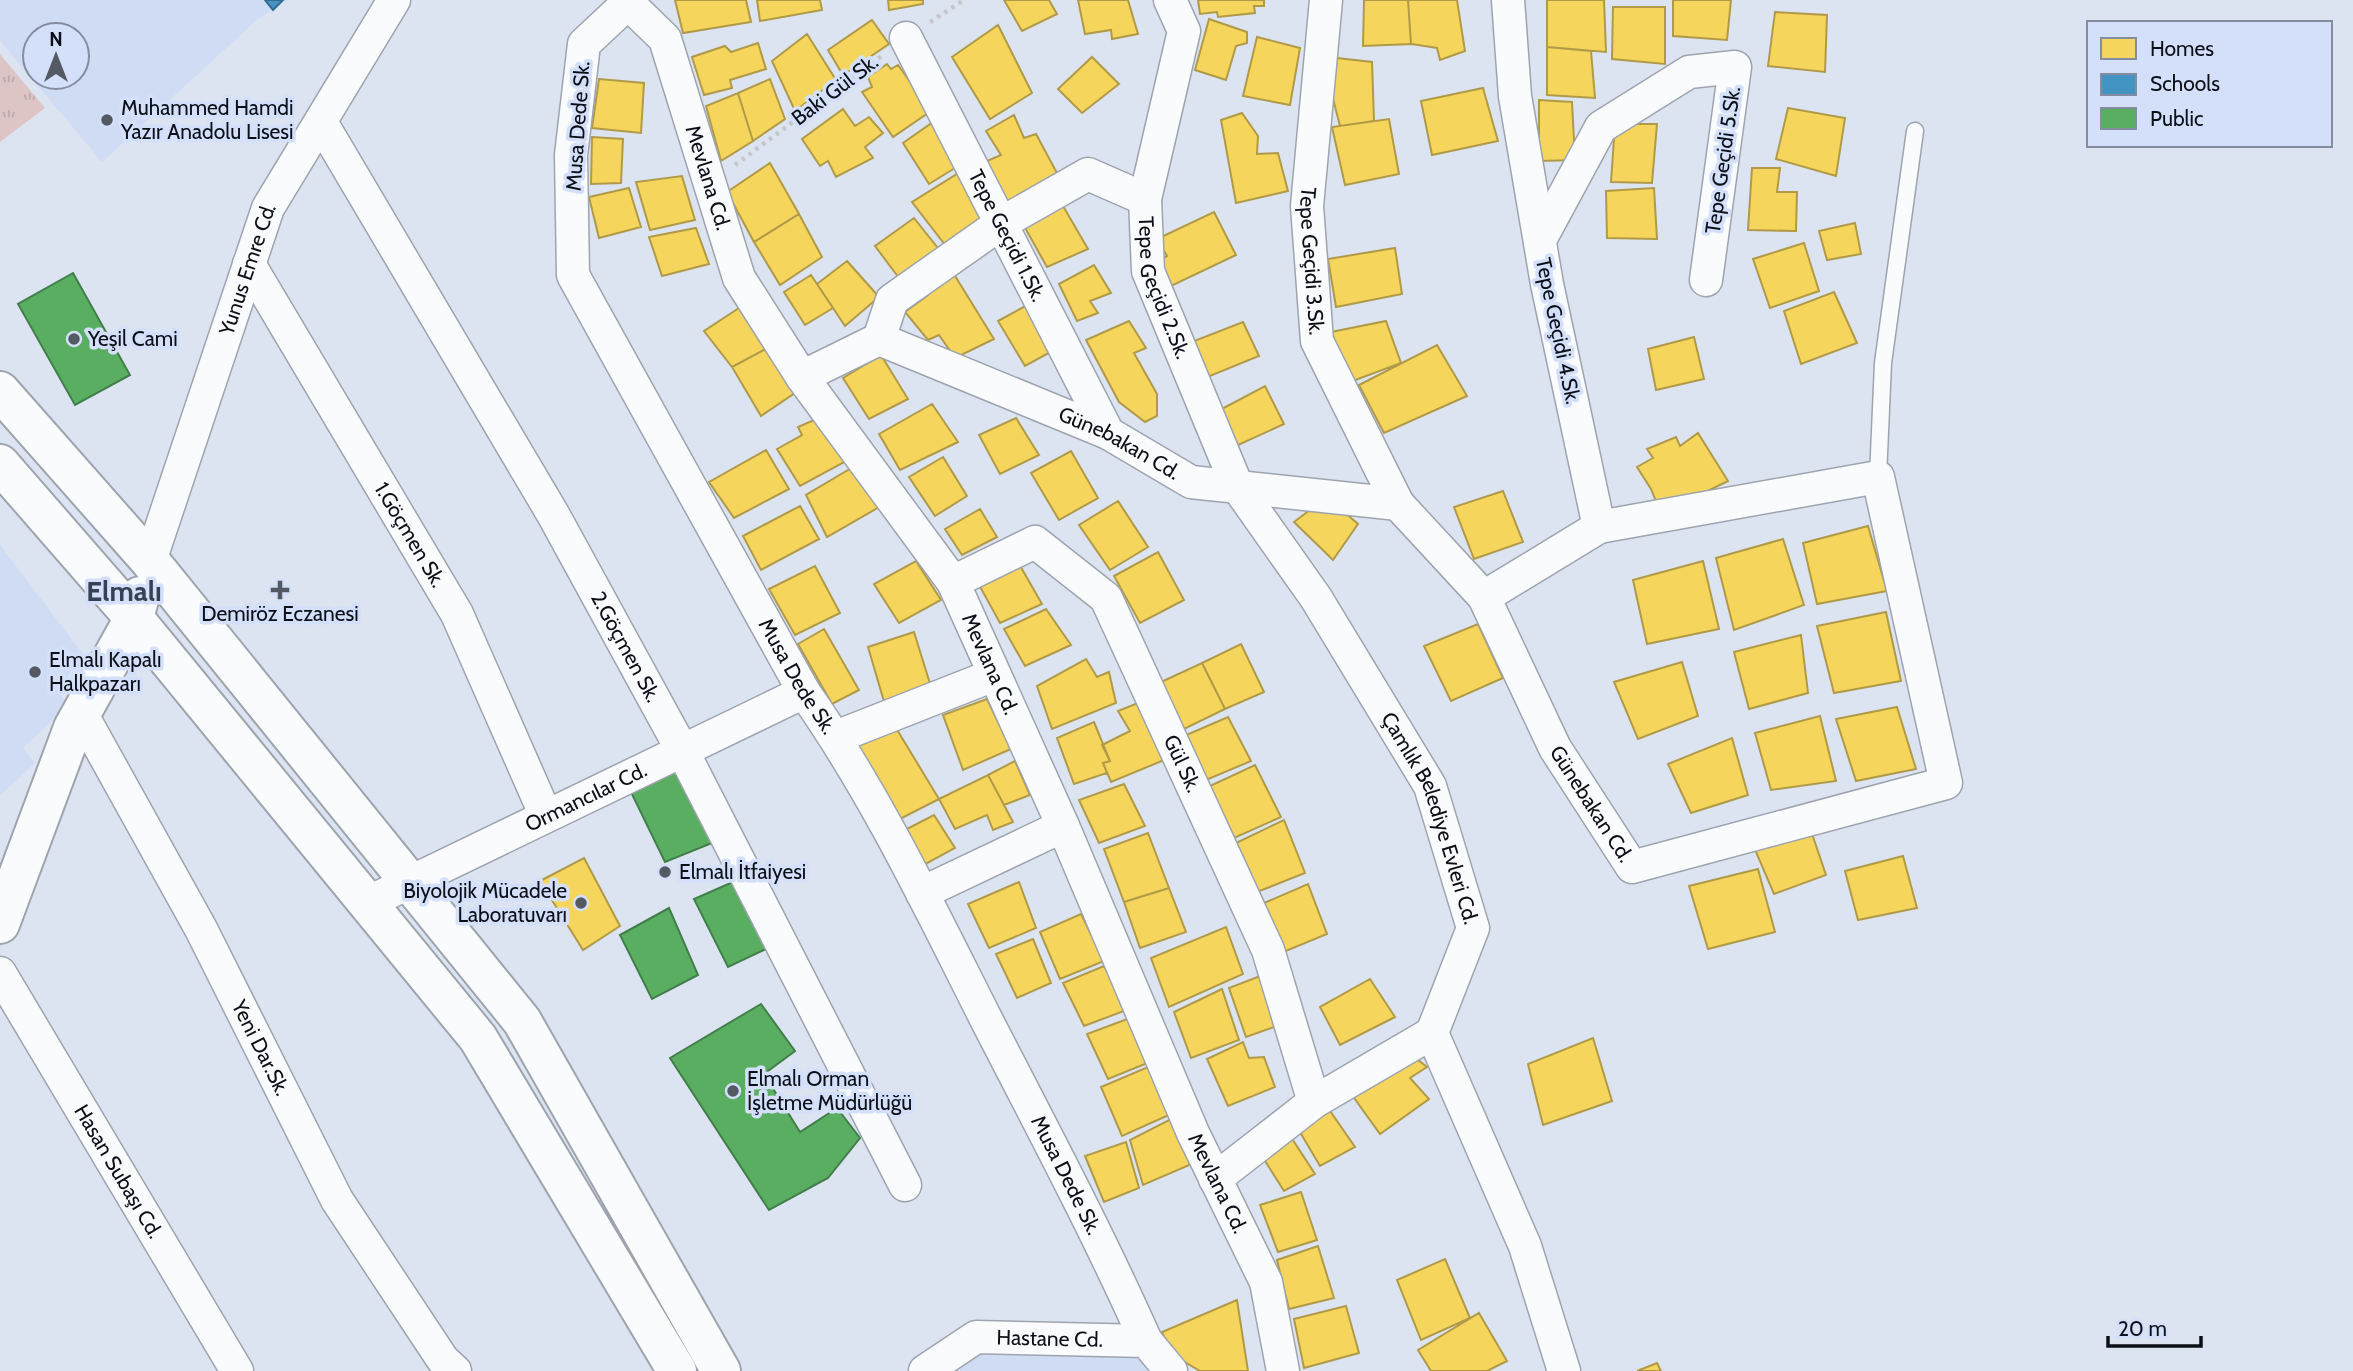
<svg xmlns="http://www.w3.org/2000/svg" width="2353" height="1371" font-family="Cabin,sans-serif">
	<defs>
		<pattern id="park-tufts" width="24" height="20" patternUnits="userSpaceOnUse" patternTransform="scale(1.75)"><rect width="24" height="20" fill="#ddc5c6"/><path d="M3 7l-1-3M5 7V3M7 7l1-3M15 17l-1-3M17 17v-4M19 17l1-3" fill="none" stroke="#bca8a9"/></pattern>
	</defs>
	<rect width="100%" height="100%" fill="#dce4f2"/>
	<path fill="#d0dcf4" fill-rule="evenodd" d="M 0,0 L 288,0 L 258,19 L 102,162 L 0,41 ZM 35,35 L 77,35 L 77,77 L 35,77 Z
		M 0,545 L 83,654 L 58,690 L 67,706 L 23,748 L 35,763 L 0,796 Z
		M 977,1355 L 1135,1355 L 1148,1371 L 954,1371 Z"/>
	<path fill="url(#park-tufts)" d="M 0,54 L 45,108 L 0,142 Z"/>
	<path fill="#f6d55c" stroke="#b09a47" stroke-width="2" d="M 675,0 L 746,0 L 751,22 L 683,33 Z
		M 757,0 L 820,0 L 822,10 L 760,21 Z
		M 888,0 L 923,0 L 923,4 L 889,10 Z
		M 1004,0 L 1049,0 L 1057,14 L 1022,31 Z
		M 1078,0 L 1128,0 L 1138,34 L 1112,39 L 1111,30 L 1085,34 Z
		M 1198,0 L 1264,0 L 1264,6 L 1254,6 L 1255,13 L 1218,17 L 1217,12 L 1200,14 Z
		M 1364,0 L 1408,0 L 1411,44 L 1363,46 Z
		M 1408,0 L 1457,0 L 1465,51 L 1440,60 L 1437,48 L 1411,44 Z
		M 1547,0 L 1604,0 L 1606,52 L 1547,47 Z
		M 1673,0 L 1731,0 L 1727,40 L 1673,36 Z
		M 1613,7 L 1665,7 L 1665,64 L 1612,59 Z
		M 1775,12 L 1827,15 L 1825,72 L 1768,66 Z
		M 1209,19 L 1247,32 L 1247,43 L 1236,46 L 1226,80 L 1195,70 Z
		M 872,20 L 889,44 L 843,75 L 828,50 Z
		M 998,25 L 1032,93 L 990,119 L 952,57 Z
		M 807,34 L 836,80 L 795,111 L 772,61 Z
		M 1257,37 L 1300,48 L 1290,105 L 1243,96 Z
		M 758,43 L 766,69 L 730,80 L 732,88 L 704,95 L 692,57 L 725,46 L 731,52 Z
		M 1547,47 L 1591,51 L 1595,98 L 1547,95 Z
		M 1092,57 L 1119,84 L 1082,113 L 1058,89 Z
		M 1337,58 L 1372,62 L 1374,121 L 1340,126 L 1332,95 Z
		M 887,64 L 891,69 L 898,65 L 931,111 L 893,137 L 862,92 L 872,87 L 868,77 Z
		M 599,79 L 644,83 L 641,133 L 592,128 Z
		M 770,79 L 785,119 L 753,141 L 738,93 Z
		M 1483,88 L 1498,141 L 1432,155 L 1421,101 Z
		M 738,93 L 753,141 L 721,161 L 706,106 Z
		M 1539,100 L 1572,102 L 1575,160 L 1539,161 Z
		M 1788,108 L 1845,118 L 1836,176 L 1776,159 Z
		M 843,109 L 855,126 L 869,117 L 883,133 L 865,147 L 873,158 L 836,177 L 828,161 L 820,166 L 802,139 Z
		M 1242,113 L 1258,136 L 1257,154 L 1278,153 L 1288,191 L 1236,203 L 1221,120 Z
		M 1014,115 L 1024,138 L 1036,134 L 1057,173 L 1006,202 L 987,161 L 1001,155 L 986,131 Z
		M 1389,119 L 1399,174 L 1345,185 L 1332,127 Z
		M 936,120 L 963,163 L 929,184 L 903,143 Z
		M 1615,124 L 1657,124 L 1652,183 L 1611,182 Z
		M 592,137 L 623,139 L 621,183 L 591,184 Z
		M 770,163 L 799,214 L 754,242 L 727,192 Z
		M 1752,168 L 1780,168 L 1777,192 L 1797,192 L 1796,231 L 1748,230 Z
		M 965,169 L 991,222 L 949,250 L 912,202 Z
		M 682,176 L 695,220 L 650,230 L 636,182 Z
		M 629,188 L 641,227 L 599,238 L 589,197 Z
		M 1654,188 L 1657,239 L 1607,238 L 1606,191 Z
		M 1063,206 L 1088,249 L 1047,267 L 1024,226 Z
		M 1214,212 L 1236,255 L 1171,286 L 1159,260 L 1167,256 L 1157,239 Z
		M 799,214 L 822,257 L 780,285 L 754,242 Z
		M 914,218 L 941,252 L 899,278 L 875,246 Z
		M 1855,223 L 1861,254 L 1827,260 L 1819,231 Z
		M 696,228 L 709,264 L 662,276 L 649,237 Z
		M 1804,243 L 1819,291 L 1770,308 L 1753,259 Z
		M 1395,248 L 1402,294 L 1336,307 L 1328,259 Z
		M 847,261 L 879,297 L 845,326 L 817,284 Z
		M 1094,265 L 1111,293 L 1090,301 L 1098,313 L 1077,321 L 1059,284 Z
		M 952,271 L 994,339 L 955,358 L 939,335 L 928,340 L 905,312 L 928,295 L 926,286 Z
		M 811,275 L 833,308 L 805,325 L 784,292 Z
		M 1834,292 L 1857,343 L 1801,364 L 1784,311 Z
		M 1033,302 L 1056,349 L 1025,366 L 998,321 Z
		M 742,306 L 771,346 L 732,367 L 704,331 Z
		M 1129,321 L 1146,348 L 1134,353 L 1157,394 L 1157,416 L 1145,422 L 1119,402 L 1086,340 Z
		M 1386,321 L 1401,363 L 1350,382 L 1326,333 Z
		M 1243,322 L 1259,356 L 1205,378 L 1194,341 Z
		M 1694,337 L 1704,379 L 1656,390 L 1648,349 Z
		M 1437,345 L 1467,396 L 1384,433 L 1359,385 Z
		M 771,346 L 801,389 L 761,416 L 732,367 Z
		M 881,355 L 908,399 L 869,419 L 843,378 Z
		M 1265,386 L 1284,424 L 1236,446 L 1218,411 Z
		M 932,404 L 958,442 L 900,470 L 879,434 Z
		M 821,417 L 850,459 L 800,486 L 777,449 L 802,435 L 798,427 Z
		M 1016,418 L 1039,455 L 1000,474 L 979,435 Z
		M 1698,433 L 1728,481 L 1661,514 L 1651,489 L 1637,467 L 1653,458 L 1647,449 L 1676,437 L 1680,446 Z
		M 766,450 L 789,489 L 734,518 L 709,482 Z
		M 1071,451 L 1098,498 L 1059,520 L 1031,473 Z
		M 943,457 L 967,496 L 935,516 L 909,477 Z
		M 853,467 L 881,506 L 827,537 L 806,495 Z
		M 1503,491 L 1523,542 L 1474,559 L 1454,507 Z
		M 1327,497 L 1358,524 L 1333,560 L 1294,522 Z
		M 1118,501 L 1148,547 L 1110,570 L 1079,525 Z
		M 800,506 L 819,539 L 761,570 L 743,536 Z
		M 980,509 L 997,537 L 962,555 L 945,529 Z
		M 1868,526 L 1887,591 L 1817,604 L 1803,543 Z
		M 1783,539 L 1804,605 L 1734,630 L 1716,558 Z
		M 1158,552 L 1184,600 L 1140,623 L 1114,576 Z
		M 916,561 L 941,600 L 899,623 L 874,584 Z
		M 1703,561 L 1719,629 L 1647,644 L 1633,580 Z
		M 1018,562 L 1042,604 L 1000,623 L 978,583 Z
		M 815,566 L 840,613 L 795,635 L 769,589 Z
		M 1046,609 L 1071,645 L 1025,666 L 1004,629 Z
		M 1886,612 L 1901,681 L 1834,693 L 1817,626 Z
		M 1478,624 L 1503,678 L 1451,701 L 1424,646 Z
		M 824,629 L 859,690 L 832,704 L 798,644 Z
		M 914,632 L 932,690 L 885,705 L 868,647 Z
		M 1801,635 L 1808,693 L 1749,709 L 1734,652 Z
		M 1241,644 L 1264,692 L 1225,709 L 1202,663 Z
		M 1086,659 L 1097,677 L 1109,672 L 1116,703 L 1052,729 L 1037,686 Z
		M 1682,662 L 1698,716 L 1638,739 L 1614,682 Z
		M 1202,663 L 1225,709 L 1184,729 L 1161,682 Z
		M 987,699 L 1011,749 L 963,770 L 943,715 Z
		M 1143,701 L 1169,758 L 1111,782 L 1103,763 L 1110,761 L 1102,745 L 1130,731 L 1118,711 Z
		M 1897,707 L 1916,769 L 1856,781 L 1836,719 Z
		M 1820,716 L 1836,781 L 1771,790 L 1755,733 Z
		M 1228,717 L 1251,761 L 1206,780 L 1184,736 Z
		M 1094,722 L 1110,761 L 1103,763 L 1107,773 L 1074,784 L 1057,738 Z
		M 896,728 L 939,799 L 900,819 L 856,747 Z
		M 1732,738 L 1748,795 L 1691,813 L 1668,764 Z
		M 1015,761 L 1030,795 L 1004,805 L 988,775 Z
		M 1255,765 L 1281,817 L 1234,838 L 1210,786 Z
		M 988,775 L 1013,822 L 993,830 L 987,815 L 955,829 L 939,799 Z
		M 1124,784 L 1145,826 L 1099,843 L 1079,800 Z
		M 934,815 L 955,848 L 922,866 L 903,831 Z
		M 1284,820 L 1305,873 L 1257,892 L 1236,843 Z
		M 1810,828 L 1826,875 L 1774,894 L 1753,845 Z
		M 1148,833 L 1169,888 L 1124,902 L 1104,849 Z
		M 1903,856 L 1917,908 L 1858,920 L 1845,871 Z
		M 584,858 L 620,926 L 583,950 L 540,881 Z
		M 1758,869 L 1775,932 L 1708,949 L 1689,886 Z
		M 1019,882 L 1036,928 L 989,948 L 968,904 Z
		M 1308,884 L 1327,934 L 1281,953 L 1262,904 Z
		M 1169,888 L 1186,932 L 1140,948 L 1124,902 Z
		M 1081,914 L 1104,961 L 1060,979 L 1040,932 Z
		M 1226,927 L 1243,974 L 1169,1007 L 1151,958 Z
		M 1033,939 L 1051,983 L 1017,998 L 996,954 Z
		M 1104,966 L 1129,1009 L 1084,1026 L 1063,983 Z
		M 1260,976 L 1277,1026 L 1246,1037 L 1229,988 Z
		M 1370,979 L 1395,1017 L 1340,1045 L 1320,1007 Z
		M 1222,989 L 1239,1040 L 1191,1058 L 1174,1012 Z
		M 1130,1018 L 1150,1062 L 1108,1079 L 1087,1034 Z
		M 1593,1038 L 1612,1101 L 1543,1125 L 1528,1064 Z
		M 1243,1042 L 1249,1058 L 1264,1057 L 1275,1087 L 1228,1106 L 1207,1059 Z
		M 1409,1053 L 1427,1067 L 1410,1078 L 1429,1099 L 1380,1134 L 1352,1095 Z
		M 1148,1067 L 1169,1115 L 1122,1136 L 1101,1087 Z
		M 1328,1108 L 1355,1147 L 1320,1166 L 1297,1127 Z
		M 1173,1118 L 1194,1163 L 1143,1185 L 1130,1140 Z
		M 1289,1134 L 1315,1174 L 1284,1191 L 1260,1153 Z
		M 1126,1142 L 1139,1188 L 1104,1202 L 1085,1156 Z
		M 1301,1192 L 1317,1240 L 1278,1252 L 1260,1205 Z
		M 1318,1246 L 1334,1298 L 1289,1309 L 1277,1260 Z
		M 1445,1259 L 1470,1318 L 1421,1340 L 1397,1280 Z
		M 1237,1300 L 1248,1371 L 1200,1371 L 1171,1354 L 1162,1332 Z
		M 1346,1306 L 1359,1353 L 1304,1368 L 1294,1319 Z
		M 1479,1313 L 1507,1361 L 1487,1371 L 1431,1371 L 1418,1350 Z
		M 1657,1363 L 1661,1371 L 1637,1371 Z"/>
	<path fill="#4393c3" stroke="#326b8f" stroke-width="2" d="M 265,0 L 283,0 L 273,10 Z"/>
	<path fill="#5aae61" stroke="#427e4b" stroke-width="2" d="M 73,273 L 130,375 L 75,405 L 18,304 Z
		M 679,766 L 717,841 L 665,862 L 629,788 Z
		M 735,881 L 770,947 L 728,967 L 694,899 Z
		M 669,908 L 698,975 L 652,999 L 620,935 Z
		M 761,1004 L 795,1051 L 764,1074 L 800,1132 L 837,1108 L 860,1138 L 828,1178 L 769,1210 L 670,1058 Z"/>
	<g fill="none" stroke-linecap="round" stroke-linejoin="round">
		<g stroke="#9ea4ae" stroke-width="19">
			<path id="lane" d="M 1878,477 L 1883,363 L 1915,131"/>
		</g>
		<g stroke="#9ea4ae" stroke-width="35">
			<g id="street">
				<path id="s1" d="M 625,0 L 665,39 L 739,278 L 802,377 L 953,582 L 1063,826 L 1193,1133 L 1266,1282 L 1283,1371"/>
				<path id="s2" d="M 631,0 L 584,44 L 571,155 L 573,275 L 804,692 C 875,793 929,906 985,1017 C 1040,1124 1097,1231 1146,1341"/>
				<path id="s3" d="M 1170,0 L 1184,31 L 1145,199 L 1148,271 L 1237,486 L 1316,598 L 1430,786 L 1473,928 L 1432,1033 L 1525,1246 L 1564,1371"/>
				<path id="s4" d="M 1326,0 L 1307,206 L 1317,341 L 1398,504"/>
				<path id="s5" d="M 906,38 L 1108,433"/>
				<path id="s6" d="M 321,122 L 554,516 L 682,750 L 905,1185"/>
				<path d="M 1540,240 L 1601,127 L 1689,72 L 1735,67 L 1706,280"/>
				<path id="s7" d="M 249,264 L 457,614 L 546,816"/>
				<path d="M 879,339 L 892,300 L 1000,224 L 1088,174 L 1145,199"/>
				<path id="s8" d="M 802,377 L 879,339 L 1108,433 L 1191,482 L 1398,504 L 1484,597 L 1555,748 L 1632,867 L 1946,783 L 1878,477 L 1599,527"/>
				<path id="s9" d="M 150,561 L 268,208 L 394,0"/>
				<path id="s10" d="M 953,582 L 1035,542 L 1106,598 L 1268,950 L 1314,1102"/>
				<path d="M 1484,597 L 1599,527 L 1547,284 L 1515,96 L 1508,0"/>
				<path id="s11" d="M 81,713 L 201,929 L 337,1200 L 443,1360 L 455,1371"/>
				<path d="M 836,737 L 994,675"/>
				<path d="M 922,893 L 1063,826"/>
				<path id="s12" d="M 367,903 L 804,692"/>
				<path id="s13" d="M 0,973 L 237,1371"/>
				<path d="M 1215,1179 L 1314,1102 L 1432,1033"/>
				<path id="s14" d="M 925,1371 L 976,1337 L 1146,1341 L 1171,1371"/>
			</g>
		</g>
		<g stroke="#9ea4ae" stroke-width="42">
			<path id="secondary" d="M 0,391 L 150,561 L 522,1021 L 721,1371
				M 0,464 L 134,618 L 478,1038 L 677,1371
				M 0,924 L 73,728 L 134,618 L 140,596"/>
		</g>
		<path stroke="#c5c7ca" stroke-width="4.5" stroke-dasharray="3.5 5" stroke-linecap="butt" d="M 930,22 L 964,0
			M 735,165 L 883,55"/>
		<use href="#lane" stroke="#fafbfd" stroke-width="16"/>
		<use href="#street" stroke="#fafbfd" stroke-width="32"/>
		<use href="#secondary" stroke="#fafbfd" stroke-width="38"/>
	</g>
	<g fill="#545a64" stroke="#d4e0fa" stroke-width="2.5">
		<circle cx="107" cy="120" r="7"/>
		<circle cx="74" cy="339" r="7"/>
		<path d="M276.5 579.5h7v7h7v7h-7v7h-7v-7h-7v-7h7z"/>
		<circle cx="35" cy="672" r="7"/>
		<circle cx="665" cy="872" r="7"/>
		<circle cx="581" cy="903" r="7"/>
		<circle cx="733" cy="1091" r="7"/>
	</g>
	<g text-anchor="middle" stroke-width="7" stroke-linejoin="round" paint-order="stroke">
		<g font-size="21" fill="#0b0f17" stroke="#d4e0fa">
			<text transform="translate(835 90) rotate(-37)" y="7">Baki Gül Sk.</text>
			<text transform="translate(578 126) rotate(-86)" y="7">Musa Dede Sk.</text>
			<text transform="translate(1723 160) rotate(-82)" y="7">Tepe Geçidi 5.Sk.</text>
			<text dy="7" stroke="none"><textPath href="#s1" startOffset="201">Mevlana Cd.</textPath></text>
			<text dy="7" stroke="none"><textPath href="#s5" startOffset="222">Tepe Geçidi 1.Sk.</textPath></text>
			<text dy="7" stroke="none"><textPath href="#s4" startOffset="262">Tepe Geçidi 3.Sk.</textPath></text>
			<text dy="7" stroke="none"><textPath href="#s9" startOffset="308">Yunus Emre Cd.</textPath></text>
			<text dy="7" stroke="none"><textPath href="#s3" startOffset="298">Tepe Geçidi 2.Sk.</textPath></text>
			<text transform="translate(1558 331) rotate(78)" y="7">Tepe Geçidi 4.Sk.</text>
			<text dy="7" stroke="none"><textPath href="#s8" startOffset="348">Günebakan Cd.</textPath></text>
			<text dy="7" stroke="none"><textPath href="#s7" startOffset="315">1.Göçmen Sk.</textPath></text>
			<text dy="7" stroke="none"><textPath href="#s6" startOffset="607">2.Göçmen Sk.</textPath></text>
			<text dy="7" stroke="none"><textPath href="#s1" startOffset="768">Mevlana Cd.</textPath></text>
			<text dy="7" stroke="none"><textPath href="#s2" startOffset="756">Musa Dede Sk.</textPath></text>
			<text dy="7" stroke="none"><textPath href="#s10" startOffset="364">Gül Sk.</textPath></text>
			<text dy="7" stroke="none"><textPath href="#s12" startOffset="243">Ormancılar Cd.</textPath></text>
			<text dy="7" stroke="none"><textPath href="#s8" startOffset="998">Günebakan Cd.</textPath></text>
			<text dy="7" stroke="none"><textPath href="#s3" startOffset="898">Çamlık Belediye Evleri Cd.</textPath></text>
			<text dy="7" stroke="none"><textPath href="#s11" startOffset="380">Yeni Dar.Sk.</textPath></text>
			<text dy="7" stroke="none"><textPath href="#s13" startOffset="231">Hasan Subaşı Cd.</textPath></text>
			<text dy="7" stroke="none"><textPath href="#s2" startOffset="1323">Musa Dede Sk.</textPath></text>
			<text dy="7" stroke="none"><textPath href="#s1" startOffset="1335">Mevlana Cd.</textPath></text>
			<text dy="7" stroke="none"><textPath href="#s14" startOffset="135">Hastane Cd.</textPath></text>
		</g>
		<g font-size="21" fill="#0b0f17" stroke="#d4e0fa" text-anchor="start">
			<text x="121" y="115">Muhammed Hamdi<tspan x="121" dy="24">Yazır Anadolu Lisesi</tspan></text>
			<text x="88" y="346">Yeşil Cami</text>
			<text x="280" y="621" text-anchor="middle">Demiröz Eczanesi</text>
			<text x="49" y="667">Elmalı Kapalı<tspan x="49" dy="24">Halkpazarı</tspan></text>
			<text x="679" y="879">Elmalı İtfaiyesi</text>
			<text x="567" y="898" text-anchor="end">Biyolojik Mücadele<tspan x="567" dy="24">Laboratuvarı</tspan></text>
			<text x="747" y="1086">Elmalı Orman<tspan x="747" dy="24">İşletme Müdürlüğü</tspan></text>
		</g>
		<g font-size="28" font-weight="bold" fill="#374055" stroke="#d4e0fa">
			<text x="124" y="601">Elmalı</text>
		</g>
	</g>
	<rect x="2087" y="21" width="245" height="126" fill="#d4e0fa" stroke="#848c9f" stroke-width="2"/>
	<rect x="2101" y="38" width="35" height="21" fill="#f6d55c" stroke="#848c9f" stroke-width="2"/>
	<text x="2150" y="56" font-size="21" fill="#0b0f17">Homes</text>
	<rect x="2101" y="74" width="35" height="21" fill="#4393c3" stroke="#848c9f" stroke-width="2"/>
	<text x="2150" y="91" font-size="21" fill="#0b0f17">Schools</text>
	<rect x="2101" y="108" width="35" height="21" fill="#5aae61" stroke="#848c9f" stroke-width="2"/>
	<text x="2150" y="126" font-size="21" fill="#0b0f17">Public</text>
	<g transform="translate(56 56)"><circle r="33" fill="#d4e0fa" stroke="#848c9f" stroke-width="2"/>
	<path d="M0-5L12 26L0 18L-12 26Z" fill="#545a64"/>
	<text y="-10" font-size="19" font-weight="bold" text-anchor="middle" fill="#0b0f17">N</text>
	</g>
	<path d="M2108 1336v10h93v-10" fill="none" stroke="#0b0f17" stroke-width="3.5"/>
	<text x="2118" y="1336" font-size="21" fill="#0b0f17" stroke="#d4e0fa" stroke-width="5" paint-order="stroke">20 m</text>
</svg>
